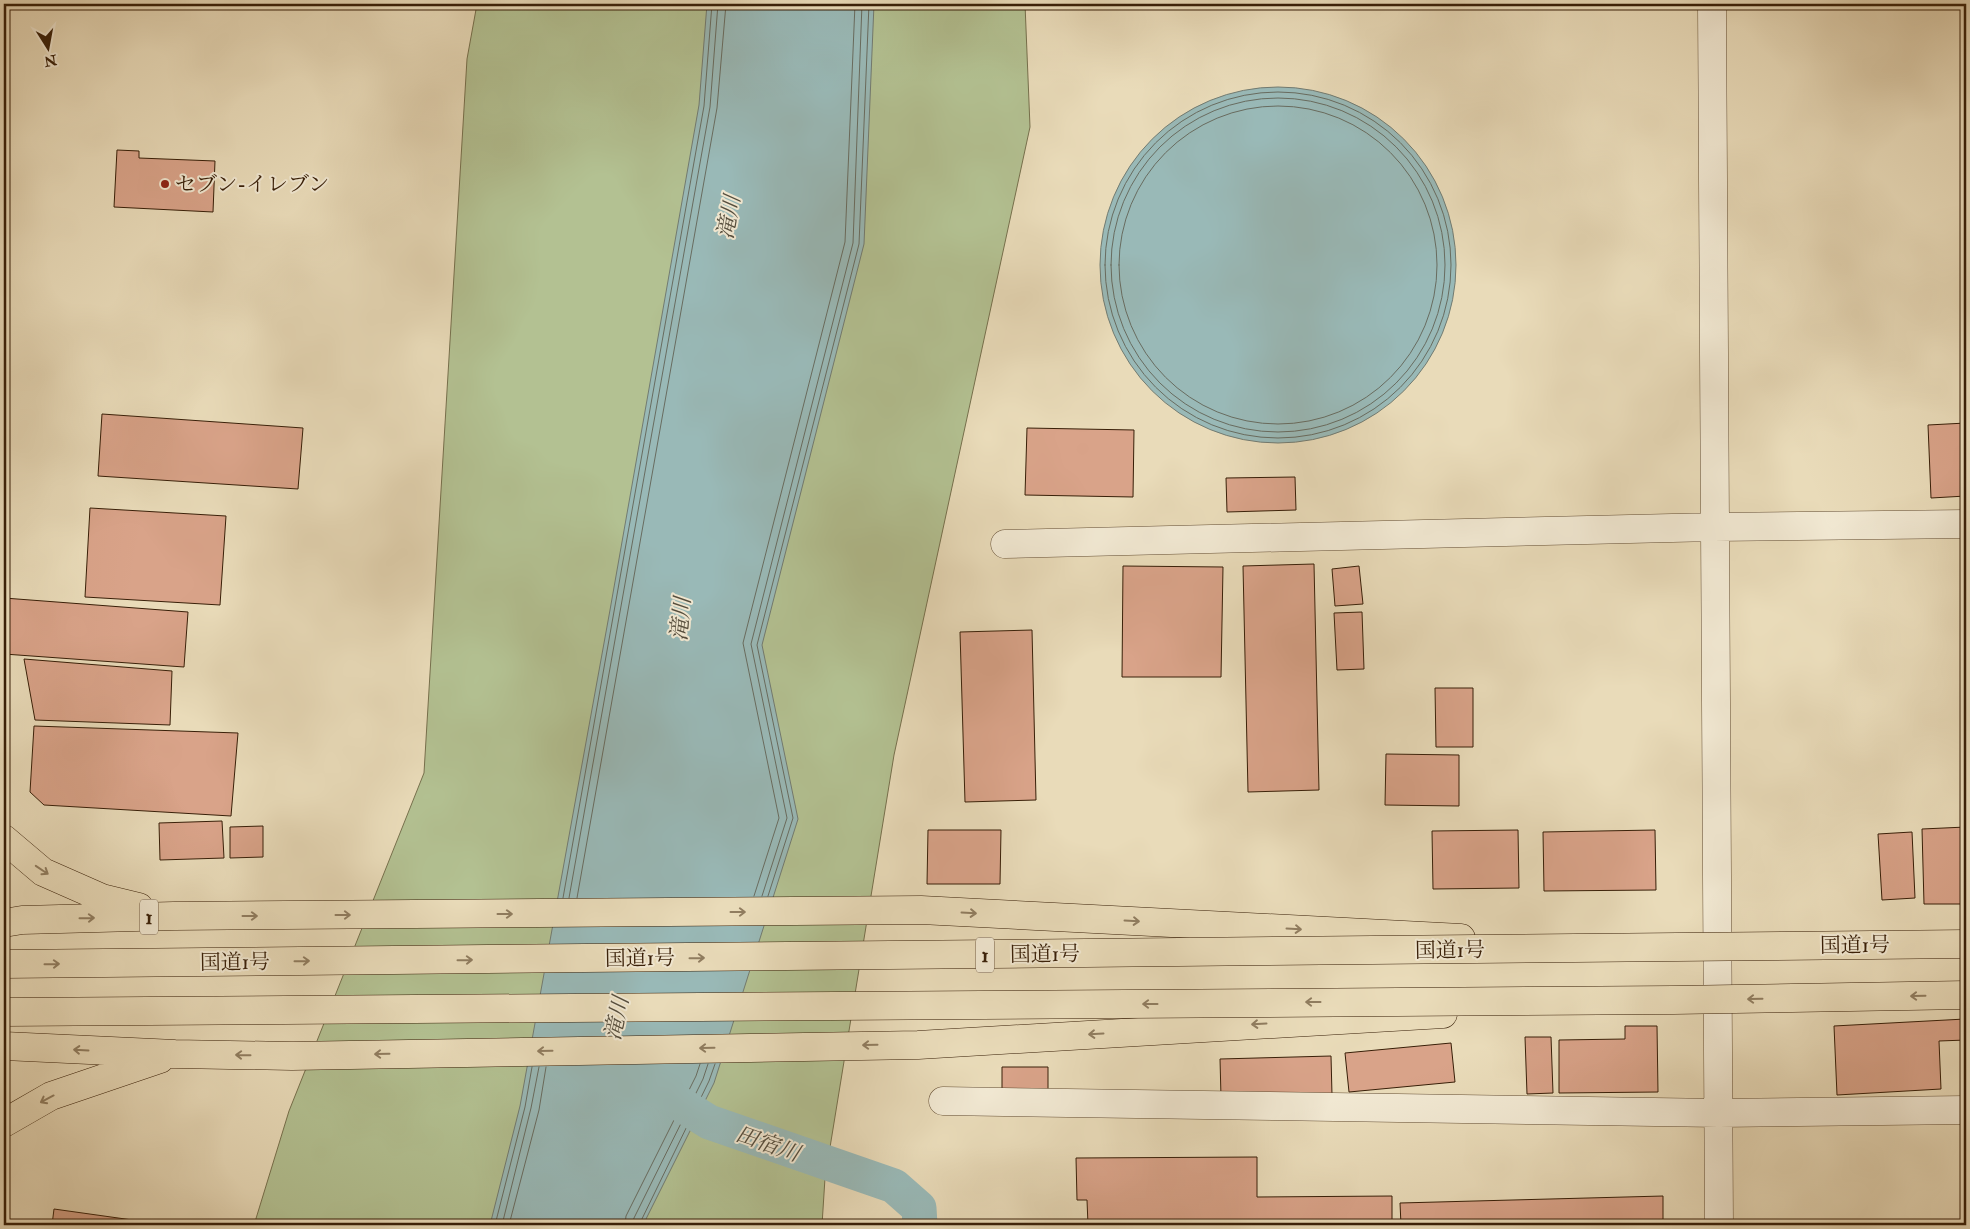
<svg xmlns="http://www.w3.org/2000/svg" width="1970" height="1229" font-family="'IM FELL Double Pica','Noto Serif JP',serif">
	<rect width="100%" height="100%" fill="#e9dbb9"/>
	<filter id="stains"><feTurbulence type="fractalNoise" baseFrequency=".004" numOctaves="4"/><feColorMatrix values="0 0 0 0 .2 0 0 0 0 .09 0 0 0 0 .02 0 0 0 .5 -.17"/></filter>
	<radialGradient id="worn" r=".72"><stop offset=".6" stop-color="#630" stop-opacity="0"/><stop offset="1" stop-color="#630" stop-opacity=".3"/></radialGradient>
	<path fill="#b3c192" stroke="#76704d" d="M 477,4 L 1025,4 L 1030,127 L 894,755 L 825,1178 L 822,1225 L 254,1225 L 289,1111 L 424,773 L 467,59 Z"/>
	<path fill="#99b9b7" stroke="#727b71" d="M 707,4 L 874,4 L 864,244 L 762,645 L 798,819 L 714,1083 L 643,1225 L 490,1225 L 520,1106 L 610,610 L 699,105 Z
		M1100 265a178 178 0 1 1 356 0a178 178 0 1 1-356 0Z"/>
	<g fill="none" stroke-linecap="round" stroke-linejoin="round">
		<path stroke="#686c60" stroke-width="1" d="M1105 265a173 173 0 1 1 346 0a173 173 0 1 1-346 0Z
			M1111 265a167 167 0 1 1 334 0a167 167 0 1 1-334 0Z
			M1119 265a159 159 0 1 1 318 0a159 159 0 1 1-318 0Z
			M 754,896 L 779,818 L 743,643 L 845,242 L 855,4
			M 762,896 L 787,818 L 751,644 L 853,243 L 862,4
			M 768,896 L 793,818 L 757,645 L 859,244 L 869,4
			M 563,898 L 704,106 L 712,4
			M 569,898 L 710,107 L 718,4
			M 577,898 L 717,108 L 726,4
			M 495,1225 L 525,1107 L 532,1067
			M 502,1225 L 531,1108 L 539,1067
			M 509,1225 L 539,1110 L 546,1067
			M 625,1225 L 626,1216 L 696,1076 L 700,1064
			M 632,1225 L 634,1218 L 703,1079 L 708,1064
			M 639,1225 L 709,1081 L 715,1064"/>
		<path stroke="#99b9b7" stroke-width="35" d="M 658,1090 L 709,1122 L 894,1186 L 919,1208 L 920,1225"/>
	</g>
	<path fill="#d9a389" stroke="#381f08" d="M 117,150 L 139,151 L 139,158 L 215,161 L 213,212 L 114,207 Z
		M 102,414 L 303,428 L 298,489 L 98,476 Z
		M 1966,423 L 1966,496 L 1931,498 L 1928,425 Z
		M 1027,428 L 1134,430 L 1133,497 L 1025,495 Z
		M 1295,477 L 1296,510 L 1227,512 L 1226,478 Z
		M 90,508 L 226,516 L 220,605 L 85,597 Z
		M 1314,564 L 1319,790 L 1248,792 L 1243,566 Z
		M 1123,566 L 1223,567 L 1221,677 L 1122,677 Z
		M 1359,566 L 1363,604 L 1335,606 L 1332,569 Z
		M 4,598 L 188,612 L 184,667 L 4,654 Z
		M 1362,612 L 1364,669 L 1337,670 L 1334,613 Z
		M 1032,630 L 1036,800 L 965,802 L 960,632 Z
		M 24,659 L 172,671 L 170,725 L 35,720 Z
		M 1435,688 L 1473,688 L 1473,747 L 1436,747 Z
		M 34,726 L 238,733 L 231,816 L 44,805 L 30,792 Z
		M 1386,754 L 1459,755 L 1459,806 L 1385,805 Z
		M 222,821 L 224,858 L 160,860 L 159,823 Z
		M 263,826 L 263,857 L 230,858 L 230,827 Z
		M 1966,827 L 1966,904 L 1924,904 L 1922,829 Z
		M 928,830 L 1001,830 L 1000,884 L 927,884 Z
		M 1518,830 L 1519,888 L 1433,889 L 1432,831 Z
		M 1655,830 L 1656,890 L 1544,891 L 1543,832 Z
		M 1912,832 L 1915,898 L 1882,900 L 1878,834 Z
		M 1965,1019 L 1966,1040 L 1939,1041 L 1941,1089 L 1837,1095 L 1834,1026 Z
		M 1625,1026 L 1657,1026 L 1658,1092 L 1559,1093 L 1559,1040 L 1625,1039 Z
		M 1525,1037 L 1551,1037 L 1553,1093 L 1527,1094 Z
		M 1451,1043 L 1455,1082 L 1349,1092 L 1345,1053 Z
		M 1331,1056 L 1332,1095 L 1221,1097 L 1220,1059 Z
		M 1002,1067 L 1048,1067 L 1048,1097 L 1002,1096 Z
		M 1257,1157 L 1257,1197 L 1392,1196 L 1392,1225 L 1088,1225 L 1087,1200 L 1077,1200 L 1076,1158 Z
		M 1663,1196 L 1663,1225 L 1401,1225 L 1400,1203 Z
		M 54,1209 L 168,1225 L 52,1225 Z"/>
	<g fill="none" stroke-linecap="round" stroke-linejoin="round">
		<g stroke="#644e34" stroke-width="29">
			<path id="minor" d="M 1712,4 L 1719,1225
				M 1005,544 L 1714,527 L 1966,524
				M 943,1101 L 1719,1113 L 1966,1110"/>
		</g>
		<g stroke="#381f08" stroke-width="29">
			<path id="trunk" d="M 4,839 L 43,872 L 102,898 L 139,907
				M 4,923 L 22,920 L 174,916 L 921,910 L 1461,938
				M 4,1046 L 175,1054 L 292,1056 L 918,1045 L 1443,1014
				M 4,1123 L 51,1096 L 160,1059"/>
		</g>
		<use href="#minor" stroke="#f1e8d2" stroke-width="28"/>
		<use href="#trunk" stroke="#e9dbb9" stroke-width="28"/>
		<g stroke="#381f08" stroke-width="29" stroke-linecap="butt">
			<path id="trunk-bridge" d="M 4,964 L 1966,944
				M 4,1012 L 1674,1000 L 1966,995"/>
		</g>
		<use href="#trunk-bridge" stroke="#e9dbb9" stroke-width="28"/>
	</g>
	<defs><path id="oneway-shaft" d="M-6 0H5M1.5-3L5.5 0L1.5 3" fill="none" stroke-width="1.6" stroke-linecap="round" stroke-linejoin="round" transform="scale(1.25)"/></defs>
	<g stroke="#907d60">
		<use href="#oneway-shaft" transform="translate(42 870) rotate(34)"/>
		<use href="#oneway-shaft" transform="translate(738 912)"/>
		<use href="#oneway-shaft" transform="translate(969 913) rotate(3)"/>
		<use href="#oneway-shaft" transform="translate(505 914)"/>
		<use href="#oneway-shaft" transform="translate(343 915)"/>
		<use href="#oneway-shaft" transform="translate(250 916)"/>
		<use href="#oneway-shaft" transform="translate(87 918) rotate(-1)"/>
		<use href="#oneway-shaft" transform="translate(1132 921) rotate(3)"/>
		<use href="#oneway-shaft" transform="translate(1294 929) rotate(3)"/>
		<use href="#oneway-shaft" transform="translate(697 958) rotate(-1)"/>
		<use href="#oneway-shaft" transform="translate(465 960) rotate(-1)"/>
		<use href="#oneway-shaft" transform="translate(302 961) rotate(-1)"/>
		<use href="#oneway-shaft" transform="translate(52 964) rotate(-1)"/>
		<use href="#oneway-shaft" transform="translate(1918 996) rotate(179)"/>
		<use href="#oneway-shaft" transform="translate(1755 999) rotate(179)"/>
		<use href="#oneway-shaft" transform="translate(1313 1002) rotate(180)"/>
		<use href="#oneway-shaft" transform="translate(1150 1004) rotate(180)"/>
		<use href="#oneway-shaft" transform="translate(1259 1024) rotate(177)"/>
		<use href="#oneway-shaft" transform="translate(1096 1034) rotate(177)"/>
		<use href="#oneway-shaft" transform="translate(870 1045) rotate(179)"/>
		<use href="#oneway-shaft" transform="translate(707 1048) rotate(179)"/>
		<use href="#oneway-shaft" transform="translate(81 1050) rotate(-177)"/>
		<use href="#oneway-shaft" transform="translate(545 1051) rotate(179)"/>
		<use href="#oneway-shaft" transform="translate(382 1054) rotate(179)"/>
		<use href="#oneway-shaft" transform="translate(243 1055) rotate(-179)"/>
		<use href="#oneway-shaft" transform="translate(47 1099) rotate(152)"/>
	</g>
	<circle fill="#8f2418" stroke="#f1e8d2" stroke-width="2" cx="165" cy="184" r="5"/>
	<g text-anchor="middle" stroke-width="4" stroke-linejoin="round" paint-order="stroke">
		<g fill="#f1e8d2" stroke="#705b45" stroke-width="1">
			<rect x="140" y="899.5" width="18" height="35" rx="4"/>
			<rect x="976" y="937.5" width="18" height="35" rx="4"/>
		</g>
		<g font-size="20" font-weight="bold" fill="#381f08">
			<text x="149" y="924">1</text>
			<text x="985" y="962">1</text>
		</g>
		<g font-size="21" fill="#381f08" stroke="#f1e8d2" text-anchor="start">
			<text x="175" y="191">セブン-イレブン</text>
		</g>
		<g font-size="21" fill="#381f08" stroke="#f1e8d2">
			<text transform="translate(1855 945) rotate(-1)" y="7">国道1号</text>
			<text transform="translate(1450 950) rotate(-1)" y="7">国道1号</text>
			<text transform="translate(1045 954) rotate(-1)" y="7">国道1号</text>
			<text transform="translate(640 958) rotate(-1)" y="7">国道1号</text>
			<text transform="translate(235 962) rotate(-1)" y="7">国道1号</text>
		</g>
		<g font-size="22" font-style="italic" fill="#554d3d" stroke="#f1e8d2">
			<text transform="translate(728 217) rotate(-80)" y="8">滝川</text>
			<text transform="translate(680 619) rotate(-85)" y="8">滝川</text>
			<text transform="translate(616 1018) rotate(-78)" y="8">滝川</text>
			<text transform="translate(768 1143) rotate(19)" y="8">田宿川</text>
		</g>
	</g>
	<rect width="1970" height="1229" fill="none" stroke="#e9dbb9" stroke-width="20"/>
	<rect x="5" y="5" width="1960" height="1219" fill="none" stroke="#381f08" stroke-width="2.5"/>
	<rect x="10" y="10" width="1950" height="1209" fill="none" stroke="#381f08"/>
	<g transform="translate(48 48) rotate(169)" stroke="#f1e8d2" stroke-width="4" paint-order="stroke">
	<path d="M0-4L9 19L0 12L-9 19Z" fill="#381f08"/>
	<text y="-8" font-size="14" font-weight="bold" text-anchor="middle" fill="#381f08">N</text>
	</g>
	<rect width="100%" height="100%" filter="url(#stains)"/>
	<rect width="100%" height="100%" fill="url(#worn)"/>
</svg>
